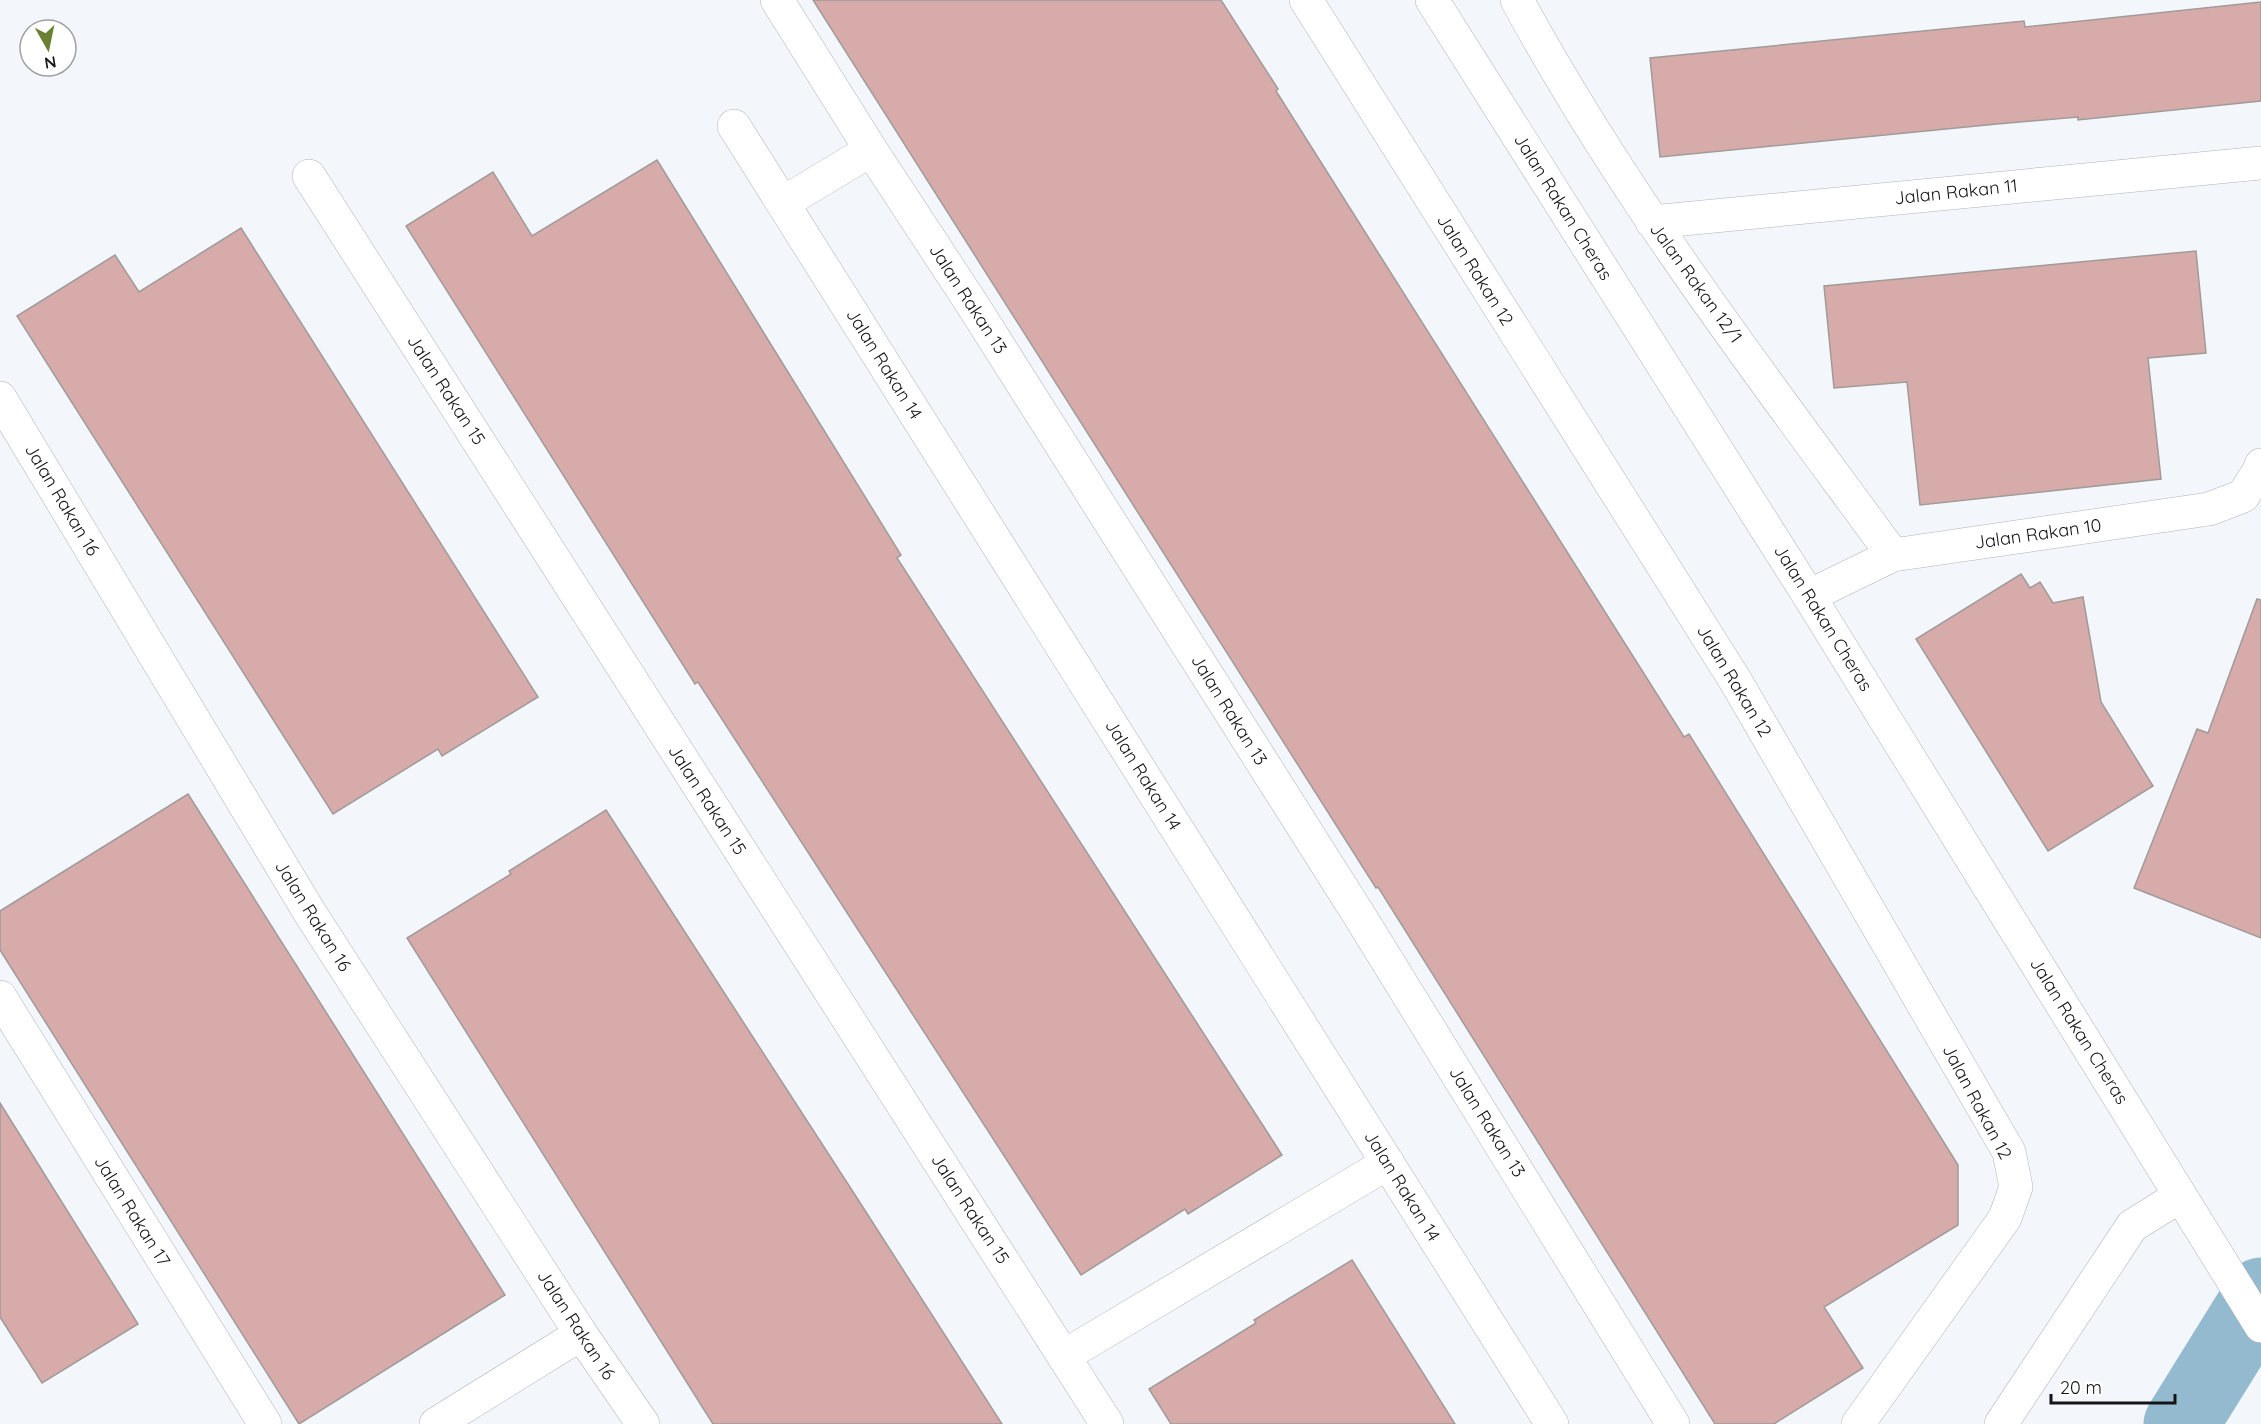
<svg xmlns="http://www.w3.org/2000/svg" width="2261" height="1424" font-family="Quicksand,sans-serif">
	<rect width="100%" height="100%" fill="#f3f7fb"/>
	<g fill="none" stroke-linecap="round" stroke-linejoin="round">
		<path stroke="#94bad0" stroke-width="75" d="M 2181,1424 L 2261,1295"/>
	</g>
	<path fill="#d6aba9" stroke="#a09b9a" stroke-width="1.5" d="M 813,0 L 1221,0 L 1278,89 L 1276,91 L 1684,737 L 1689,734 L 1958,1165 L 1958,1225 L 1824,1307 L 1863,1368 L 1774,1424 L 1715,1424 L 1378,887 L 1376,888 Z
		M 2261,2 L 2261,101 L 2078,120 L 2078,117 L 1997,124 L 1660,157 L 1650,58 L 2024,21 L 2025,27 Z
		M 657,160 L 901,555 L 897,558 L 1282,1155 L 1188,1214 L 1185,1209 L 1081,1275 L 698,682 L 695,684 L 406,226 L 493,172 L 532,236 Z
		M 241,228 L 538,697 L 442,756 L 438,749 L 333,814 L 17,316 L 115,255 L 139,292 Z
		M 2196,251 L 2206,353 L 2148,358 L 2161,479 L 1920,505 L 1907,382 L 1834,388 L 1824,286 Z
		M 2021,574 L 2030,588 L 2040,582 L 2053,603 L 2083,597 L 2101,702 L 2153,786 L 2048,851 L 1916,639 Z
		M 2257,599 L 2261,600 L 2261,938 L 2134,888 L 2197,729 L 2208,733 Z
		M 188,794 L 505,1295 L 299,1424 L 0,950 L 0,911 Z
		M 606,810 L 857,1198 L 1002,1424 L 713,1424 L 407,938 L 511,874 L 509,871 Z
		M 0,1103 L 138,1324 L 42,1383 L 0,1317 Z
		M 1352,1260 L 1455,1424 L 1171,1424 L 1149,1389 L 1256,1323 L 1254,1320 Z"/>
	<g fill="none" stroke-linecap="round" stroke-linejoin="round">
		<g stroke="#b0b3b8" stroke-width="34">
			<path id="street" d="M 777,0 L 871,150 L 972,304 L 1359,915 L 1673,1424
				M 1306,0 L 1735,680 L 2009,1152 L 2016,1187 L 2005,1218 L 1858,1424
				M 1432,0 L 1809,596 L 2261,1326
				M 1517,0 C 1624,197 1761,375 1893,555
				M 734,126 L 1552,1424
				M 309,176 L 1107,1424
				M 783,203 L 871,150
				M 1652,222 L 2261,163
				M 0,398 L 310,913 L 581,1334 L 643,1424
				M 1809,596 L 1893,555 L 2209,509 L 2243,496 L 2259,471 L 2261,465
				M 0,997 L 265,1424
				M 1064,1356 L 1388,1163
				M 436,1424 L 581,1334
				M 2001,1424 L 2132,1226 L 2180,1196"/>
		</g>
		<use href="#street" stroke="#fff" stroke-width="33"/>
	</g>
	<g text-anchor="middle" stroke-width="6" stroke-linejoin="round" paint-order="stroke">
		<g font-size="18" fill="#141517" stroke="#fff">
			<text transform="translate(1956 192) rotate(-6)" y="6">Jalan Rakan 11</text>
			<text transform="translate(1563 207) rotate(58)" y="6">Jalan Rakan Cheras</text>
			<text transform="translate(1475 270) rotate(58)" y="6">Jalan Rakan 12</text>
			<text transform="translate(1696 283) rotate(54)" y="6">Jalan Rakan 12/1</text>
			<text transform="translate(968 299) rotate(57)" y="6">Jalan Rakan 13</text>
			<text transform="translate(884 364) rotate(58)" y="6">Jalan Rakan 14</text>
			<text transform="translate(446 390) rotate(57)" y="6">Jalan Rakan 15</text>
			<text transform="translate(62 500) rotate(59)" y="6">Jalan Rakan 16</text>
			<text transform="translate(2038 534) rotate(-8)" y="6">Jalan Rakan 10</text>
			<text transform="translate(1823 618) rotate(58)" y="6">Jalan Rakan Cheras</text>
			<text transform="translate(1734 681) rotate(59)" y="6">Jalan Rakan 12</text>
			<text transform="translate(1229 710) rotate(58)" y="6">Jalan Rakan 13</text>
			<text transform="translate(1143 775) rotate(58)" y="6">Jalan Rakan 14</text>
			<text transform="translate(707 800) rotate(57)" y="6">Jalan Rakan 15</text>
			<text transform="translate(313 916) rotate(58)" y="6">Jalan Rakan 16</text>
			<text transform="translate(2079 1031) rotate(58)" y="6">Jalan Rakan Cheras</text>
			<text transform="translate(1977 1102) rotate(62)" y="6">Jalan Rakan 12</text>
			<text transform="translate(1487 1122) rotate(58)" y="6">Jalan Rakan 13</text>
			<text transform="translate(1402 1186) rotate(58)" y="6">Jalan Rakan 14</text>
			<text transform="translate(970 1209) rotate(57)" y="6">Jalan Rakan 15</text>
			<text transform="translate(132 1211) rotate(58)" y="6">Jalan Rakan 17</text>
			<text transform="translate(576 1325) rotate(57)" y="6">Jalan Rakan 16</text>
		</g>
	</g>
	<g transform="translate(48 48) rotate(171)"><circle r="28" fill="#ffffff" stroke="#a1a1a2" stroke-width="1.5"/>
	<path d="M0-4.5L10 22L0 15L-10 22Z" fill="#6a8032"/>
	<text y="-9" font-size="16" font-weight="bold" text-anchor="middle" fill="#141517">N</text>
	</g>
	<path d="M2051 1394v9h124v-9" fill="none" stroke="#141517" stroke-width="3"/>
	<text x="2060" y="1394" font-size="18" fill="#141517" stroke="#ffffff" stroke-width="4.5" paint-order="stroke">20 m</text>
</svg>
